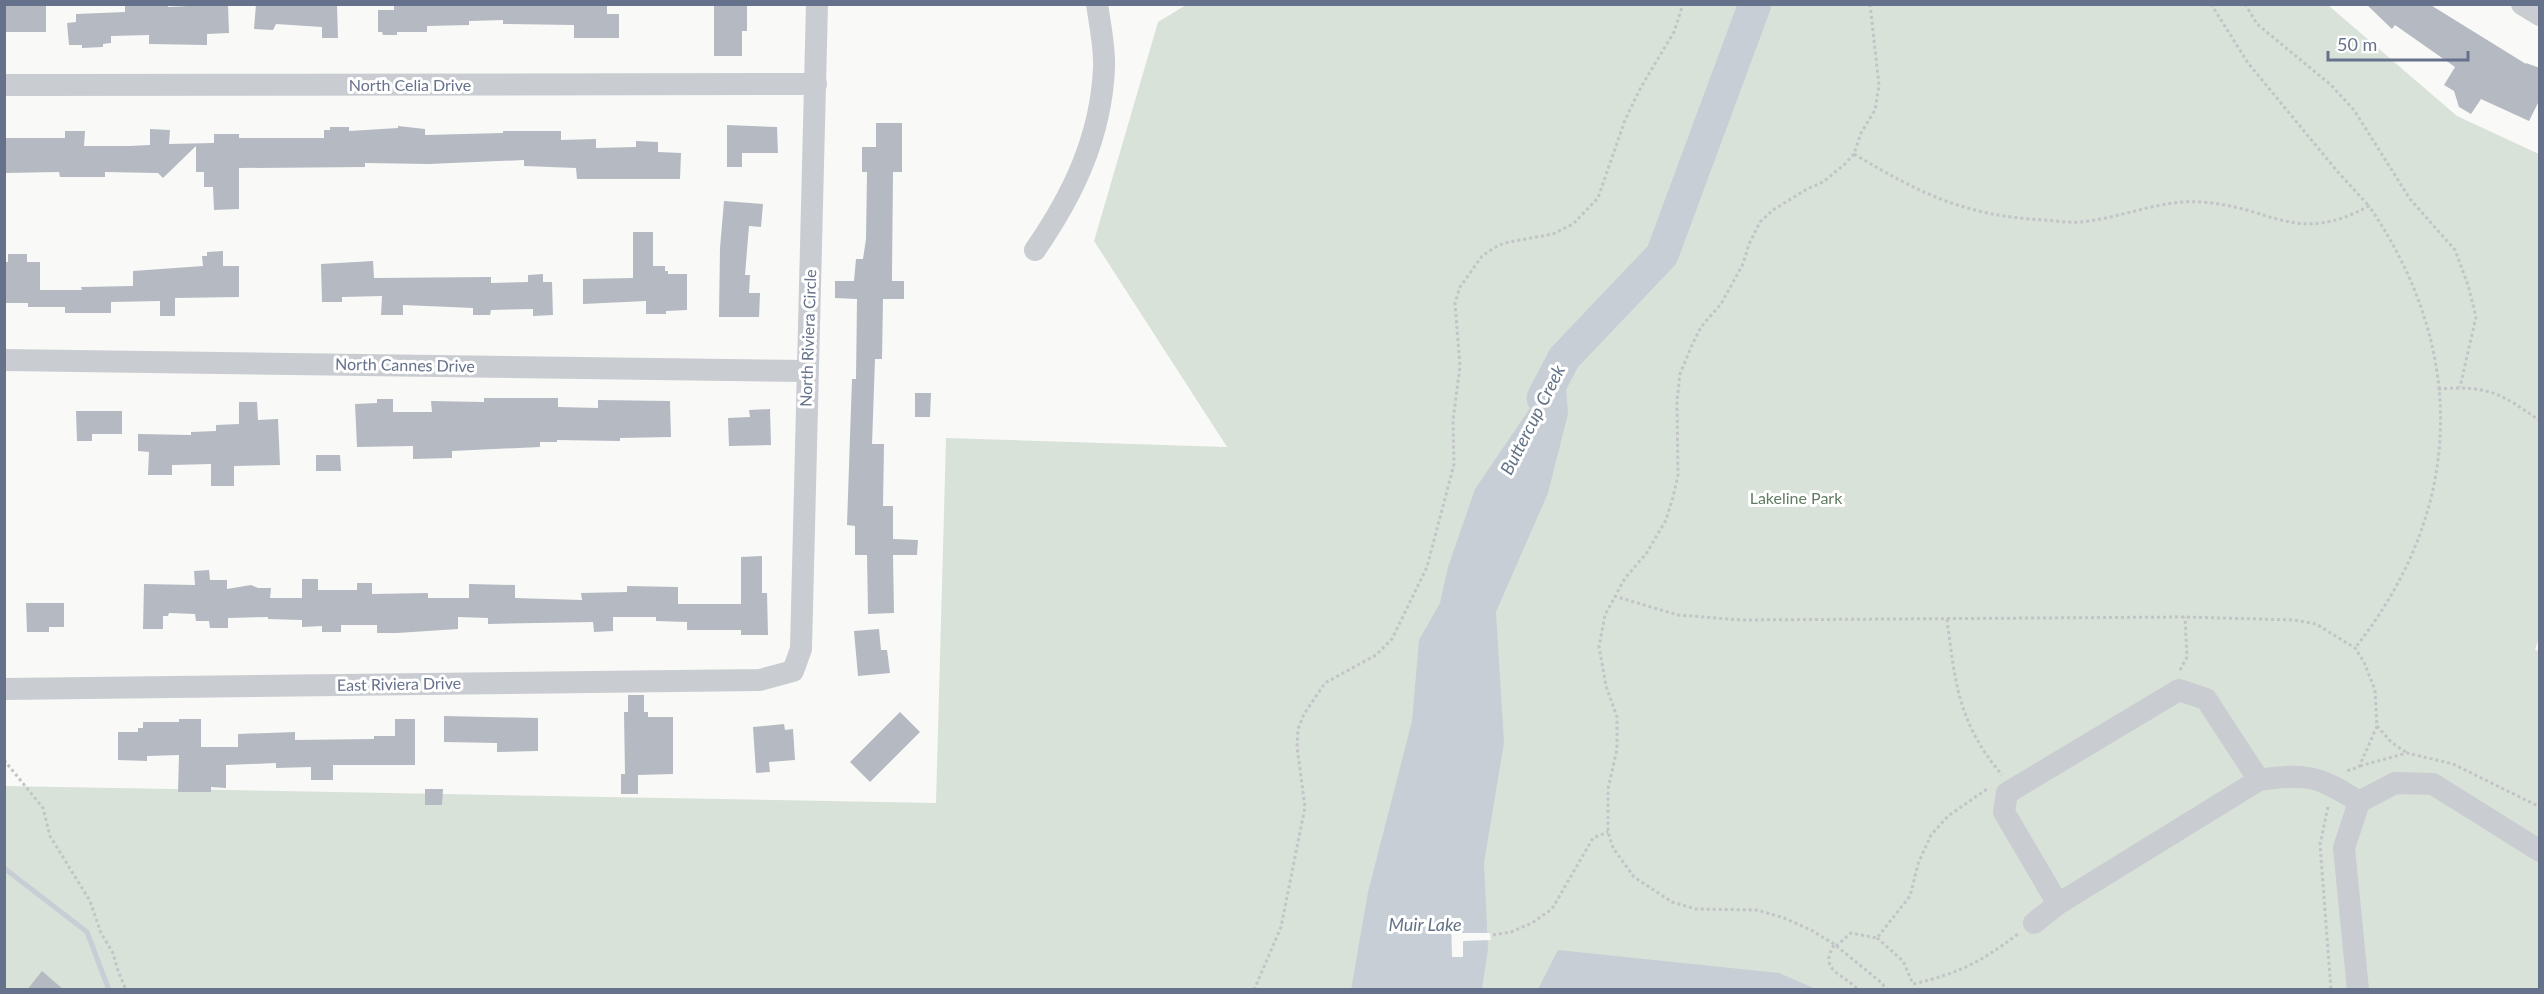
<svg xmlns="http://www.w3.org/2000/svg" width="2544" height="994" font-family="Lato,sans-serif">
	<rect width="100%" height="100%" fill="#f9faf7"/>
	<path fill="#d9e2d8" d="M 1186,5 L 2328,5 L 2457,116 L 2539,154 L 2540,635 L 2535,650 L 2540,651 L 2539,989 L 5,990 L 5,786 L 936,803 L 946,438 L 1227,447 L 1094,241 L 1158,22 Z"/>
	<path fill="#c8ced6" d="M 1564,358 L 1568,414 L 1548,493 L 1496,612 L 1504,743 L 1484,863 L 1488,949 L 1482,989 L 1351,990 L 1368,892 L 1412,721 L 1419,640 L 1440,603 L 1448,567 L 1475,489 Z
		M 1558,950 L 1779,973 L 1816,989 L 1538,989 Z"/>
	<path fill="#f9faf7" d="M 1451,918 L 1461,918 L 1462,933 L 1490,933 L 1491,940 L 1463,941 L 1463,957 L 1452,957 Z"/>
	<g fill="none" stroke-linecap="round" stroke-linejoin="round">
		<path stroke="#c8ced6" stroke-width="5" d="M 4,868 L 87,932 L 109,990"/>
		<path stroke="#c8ced6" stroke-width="33" d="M 1543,398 L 1564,358 L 1662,255 L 1755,4"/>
	</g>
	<path fill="#b4b9c2" d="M 4,4 L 46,4 L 46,32 L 4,32 Z
		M 125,4 L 168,4 L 168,7 L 228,4 L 229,33 L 207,34 L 207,45 L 149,44 L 149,35 L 111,36 L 111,43 L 103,44 L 103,47 L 82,48 L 82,45 L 69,45 L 67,23 L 76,22 L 76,14 L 125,12 Z
		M 256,4 L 337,5 L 338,38 L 322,38 L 322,27 L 276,24 L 273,30 L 254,29 Z
		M 394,4 L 607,4 L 607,14 L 619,14 L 619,38 L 574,38 L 574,25 L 503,24 L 503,20 L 469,21 L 469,25 L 427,26 L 427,32 L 397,32 L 397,35 L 383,35 L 382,32 L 378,32 L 378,10 L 394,10 Z
		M 714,4 L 747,4 L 747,31 L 742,31 L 742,56 L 714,56 Z
		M 2366,4 L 2429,4 L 2526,64 L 2526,63 L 2540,68 L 2540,99 L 2529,121 L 2481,99 L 2471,114 L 2459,107 L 2454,91 L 2444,85 L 2455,67 L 2395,25 L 2392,29 Z
		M 876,123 L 902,123 L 902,172 L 893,172 L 892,274 L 892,281 L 904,281 L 904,299 L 883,299 L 882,359 L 875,359 L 872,444 L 884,444 L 883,506 L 893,506 L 893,539 L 918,540 L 917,555 L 893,555 L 894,613 L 868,614 L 867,555 L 855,555 L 855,526 L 847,525 L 852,379 L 856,379 L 857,299 L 835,298 L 835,281 L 854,281 L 856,259 L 863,259 L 866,239 L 867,172 L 862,172 L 862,147 L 876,147 Z
		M 727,125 L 777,127 L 778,153 L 742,153 L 742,167 L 727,167 Z
		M 398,126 L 425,129 L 425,135 L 503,133 L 503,131 L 561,131 L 561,140 L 596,139 L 596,148 L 636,147 L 636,141 L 658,142 L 658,152 L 681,153 L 680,179 L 577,179 L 576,168 L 524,166 L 524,160 L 429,164 L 365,163 L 365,167 L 239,168 L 239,209 L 214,210 L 213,187 L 204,187 L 204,172 L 196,172 L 196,146 L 163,178 L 158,173 L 105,172 L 105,177 L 60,177 L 59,172 L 4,173 L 4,138 L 65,138 L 65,131 L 85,131 L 84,146 L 130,146 L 150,145 L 150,129 L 170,130 L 169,144 L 214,143 L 214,134 L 239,134 L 239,138 L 324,138 L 324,130 L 330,130 L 330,127 L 349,127 L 349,131 L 398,128 Z
		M 724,201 L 763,204 L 761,227 L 749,226 L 745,275 L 750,275 L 749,293 L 760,293 L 759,317 L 719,317 L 720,248 Z
		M 633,232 L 653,232 L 653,266 L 665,266 L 665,271 L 668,271 L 668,274 L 687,274 L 687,310 L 666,311 L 666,314 L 646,314 L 646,301 L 583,304 L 583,279 L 633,278 Z
		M 223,251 L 223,266 L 239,266 L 239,297 L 175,298 L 175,316 L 160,316 L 160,301 L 111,302 L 111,313 L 65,313 L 65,307 L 28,307 L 28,303 L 4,303 L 4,262 L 8,262 L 8,254 L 27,254 L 27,262 L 40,262 L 40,290 L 82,290 L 81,287 L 133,286 L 133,271 L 203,266 L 202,256 L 207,256 L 207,252 Z
		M 373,261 L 374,278 L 491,277 L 491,283 L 528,282 L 528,275 L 543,274 L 543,282 L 552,282 L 553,315 L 533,316 L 533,309 L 491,310 L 490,315 L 473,315 L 473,308 L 403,305 L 403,315 L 381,315 L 382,296 L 342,297 L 342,302 L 322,302 L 321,264 Z
		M 915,393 L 931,393 L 930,417 L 915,417 Z
		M 484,398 L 558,398 L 558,407 L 598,408 L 598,400 L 670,401 L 671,437 L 620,438 L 620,441 L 557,440 L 557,442 L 540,442 L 540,447 L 452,451 L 452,458 L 413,459 L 413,446 L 357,447 L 355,404 L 377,403 L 377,399 L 393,399 L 393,412 L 432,412 L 431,401 L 484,402 Z
		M 239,402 L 257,402 L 258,420 L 278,419 L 280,465 L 234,466 L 234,486 L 211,486 L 211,464 L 172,465 L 172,475 L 148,475 L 149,452 L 138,451 L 138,434 L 191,435 L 191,432 L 216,431 L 216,425 L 239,424 Z
		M 770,409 L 771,445 L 729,446 L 728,418 L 750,417 L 749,410 Z
		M 76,411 L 122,411 L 122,434 L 92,434 L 92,441 L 77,441 Z
		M 316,455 L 340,455 L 341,471 L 316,471 Z
		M 762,556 L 762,593 L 767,593 L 768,635 L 741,635 L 741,630 L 687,630 L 687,622 L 656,621 L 656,617 L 613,617 L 613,631 L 594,632 L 593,622 L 488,624 L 488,618 L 458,617 L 458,629 L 397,633 L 377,633 L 377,625 L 341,625 L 341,632 L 322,632 L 322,626 L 302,627 L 302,620 L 268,619 L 268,617 L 228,618 L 228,628 L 210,628 L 209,621 L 196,621 L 195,614 L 169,613 L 168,616 L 163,616 L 163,629 L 143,629 L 144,584 L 195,585 L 194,571 L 209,570 L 210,580 L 227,580 L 227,589 L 251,585 L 258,588 L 271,588 L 270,598 L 302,598 L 302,579 L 318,579 L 318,590 L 357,590 L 357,583 L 372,583 L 372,594 L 428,593 L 428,598 L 469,598 L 469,584 L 515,585 L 515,598 L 582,600 L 581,593 L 627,592 L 627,586 L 678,587 L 678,604 L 741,604 L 741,557 Z
		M 26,603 L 64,603 L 64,627 L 49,627 L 49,632 L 27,632 Z
		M 879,629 L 881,650 L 887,650 L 890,673 L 858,676 L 854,631 Z
		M 628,695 L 644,695 L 644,712 L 648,712 L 648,717 L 673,717 L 673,774 L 638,775 L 638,794 L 621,794 L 621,774 L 625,774 L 624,712 L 628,712 Z
		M 900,712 L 920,732 L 870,782 L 850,762 Z
		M 444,716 L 538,718 L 538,751 L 497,752 L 497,743 L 444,742 Z
		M 179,719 L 201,719 L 201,747 L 238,747 L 238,734 L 295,732 L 295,740 L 374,739 L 374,736 L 395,736 L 395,719 L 415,719 L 415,765 L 333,765 L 333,780 L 311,780 L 311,767 L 276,768 L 276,763 L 226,765 L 226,788 L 211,787 L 211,792 L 178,792 L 179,755 L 147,756 L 147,761 L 118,760 L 118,732 L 138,732 L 138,728 L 143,728 L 143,722 L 179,722 Z
		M 784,724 L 785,730 L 793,729 L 795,760 L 769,762 L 770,772 L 756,773 L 753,727 Z
		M 425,789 L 443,789 L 442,805 L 425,805 Z
		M 42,971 L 64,990 L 27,990 Z"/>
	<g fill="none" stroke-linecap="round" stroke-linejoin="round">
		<path stroke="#c2c4c7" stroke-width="3" stroke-dasharray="3 3" stroke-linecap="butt" d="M 1870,4 L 1879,85 L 1875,110 L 1861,133 L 1854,154 L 1845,164 L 1823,182 L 1807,189 L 1773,210 L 1760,222 L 1749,244 L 1743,264 L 1721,304 L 1701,327 L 1692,345 L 1680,374 L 1677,401 L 1678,475 L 1673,497 L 1666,520 L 1646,554 L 1625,578 L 1605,615 L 1599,647 L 1606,686 L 1617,717 L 1617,749 L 1608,789 L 1608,832 L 1613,848 L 1634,877 L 1672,902 L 1696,909 L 1757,910 L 1784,918 L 1811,930 L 1834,944 L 1883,984 L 1885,990
			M 2211,4 L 2248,63 L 2337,171 L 2369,206
			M 2245,4 L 2257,24 L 2331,85 L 2354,110 L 2410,199 L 2455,250 L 2468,285 L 2476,317 L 2460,387
			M 1854,154 C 1921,194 1965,216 2045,220 C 2057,221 2070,223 2081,222 C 2122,218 2161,199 2202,202 C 2273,207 2295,246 2369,206 C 2469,352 2464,510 2355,648
			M 2438,389 C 2487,385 2501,393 2540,421
			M 1614,596 L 1678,615 L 1742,620 L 2185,617 L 2294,620 L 2316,624 L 2355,648 L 2364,662 L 2375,690 L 2377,726 L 2359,767 L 2346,771
			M 1947,619 C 1955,682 1958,723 2002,775
			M 2180,670 L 2187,657 L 2185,617
			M 2377,726 L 2391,742 L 2407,753
			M 4,760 L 43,808 L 50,836 L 90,901 L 101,933 L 113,953 L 117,968 L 126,990
			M 2360,766 L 2407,753 L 2453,764 L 2540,807
			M 2328,807 L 2320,844 L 2331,990
			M 1493,935 L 1511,932 L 1532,923 L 1552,909 L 1593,838 L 1608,832
			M 1877,938 L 1903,961 L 1913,984 C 1960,973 1979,963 2018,934
			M 1834,945 C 1818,971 1843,973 1858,990
			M 1836,946 L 1851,933 L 1877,938 L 1910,896 L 1918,864 L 1931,835 L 1948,816 L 1987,789
			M 1254,990 L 1281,927 L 1305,807 L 1297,747 L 1298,729 L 1304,714 L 1325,683 L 1376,655 L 1392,639 L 1427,567 L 1454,464 L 1453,420 L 1460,366 L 1455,303 L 1460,287 L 1482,256 L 1494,248 L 1504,243 L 1553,234 L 1573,224 L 1598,198 L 1625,120 L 1641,87 L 1674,32 L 1683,4"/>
		<path stroke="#c9ccd1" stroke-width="22" d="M 2522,4 L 2540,15
			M 4,85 L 816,84
			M 1035,250 C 1073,195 1101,137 1104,68 C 1105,48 1100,25 1097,4
			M 4,360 L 806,371
			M 4,689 L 760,680 L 793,671 L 801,649 L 817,4
			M 2259,780 L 2058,904 L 2004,812 L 2007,793 L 2179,690 L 2206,699 L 2259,780 C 2307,773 2319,776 2359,802
			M 2034,923 L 2058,904
			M 2358,990 L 2344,848 L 2359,802 L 2395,783 L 2433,784 L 2540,851"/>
	</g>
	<g text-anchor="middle" stroke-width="6" stroke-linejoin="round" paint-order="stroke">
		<g font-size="16" fill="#66728b" stroke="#fff">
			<text x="410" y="91">North Celia Drive</text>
			<text transform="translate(808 338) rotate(-88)" y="6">North Riviera Circle</text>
			<text transform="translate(405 365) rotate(1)" y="6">North Cannes Drive</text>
			<text transform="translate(399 684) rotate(-1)" y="6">East Riviera Drive</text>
		</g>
		<g font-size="16" fill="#617c62" stroke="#fff">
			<text x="1796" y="504">Lakeline Park</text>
		</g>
		<g font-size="18" font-style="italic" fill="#627386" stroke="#fff">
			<text transform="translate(1533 420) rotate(-63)" y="6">Buttercup Creek</text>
			<text x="1425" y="931">Muir Lake</text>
		</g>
	</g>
	<rect width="2544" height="994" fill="none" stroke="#66728b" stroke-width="12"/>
	<path d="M2328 51v9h140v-9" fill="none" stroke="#66728b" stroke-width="3"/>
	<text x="2337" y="51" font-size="18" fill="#66728b" stroke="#ffffff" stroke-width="4.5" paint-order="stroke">50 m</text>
</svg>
